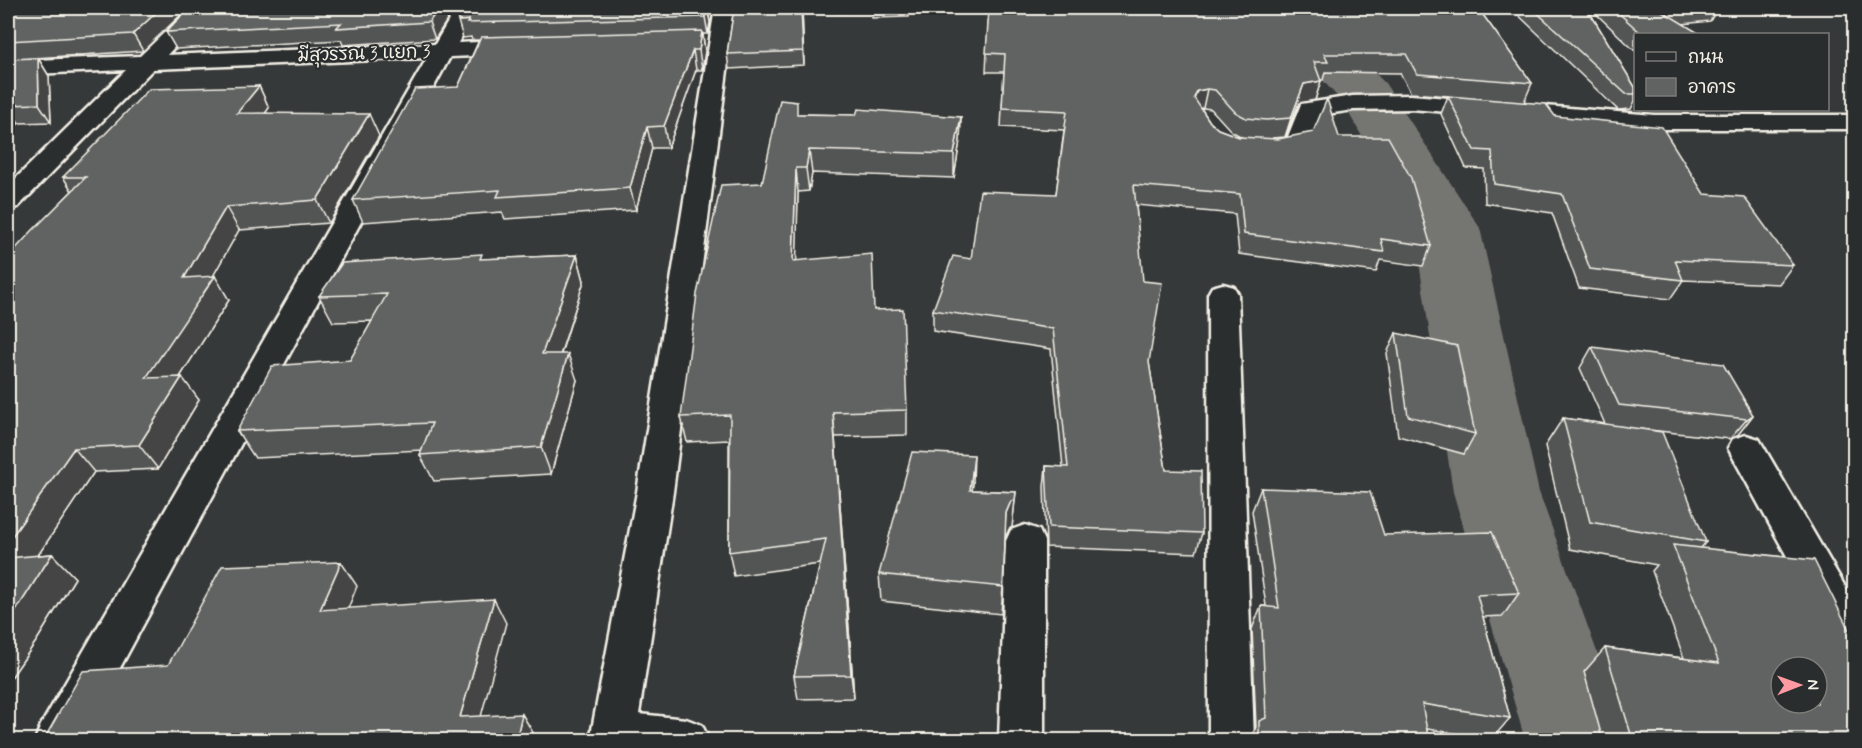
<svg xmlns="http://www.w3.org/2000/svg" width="1862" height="748" font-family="Mynerve,'Playpen Sans Thai',sans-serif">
	<rect width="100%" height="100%" fill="#363939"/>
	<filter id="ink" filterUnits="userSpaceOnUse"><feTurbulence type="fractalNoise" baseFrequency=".0167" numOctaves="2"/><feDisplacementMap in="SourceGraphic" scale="12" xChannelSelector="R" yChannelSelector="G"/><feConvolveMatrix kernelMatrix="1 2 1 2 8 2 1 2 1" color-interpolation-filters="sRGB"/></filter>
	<g filter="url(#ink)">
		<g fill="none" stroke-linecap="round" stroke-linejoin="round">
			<path fill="#757572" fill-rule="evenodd" d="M 1258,8 L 1309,8 L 1385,83 L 1480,228 L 1539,492 L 1629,740 L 1525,740 L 1453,492 L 1414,228 L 1343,103 Z"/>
			<g stroke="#f4f1e8" stroke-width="5">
				<path id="street" d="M 190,8 L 211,8 L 167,55 L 435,44 L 456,8 L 476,8 L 458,43 L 520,40 L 528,42 L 531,47 L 528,52 L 520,54 L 450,57 L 81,740 L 35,740 L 41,725 L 427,58 L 153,69 L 18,207 L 8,209 L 8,186 L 126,70 L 8,75 L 8,61 L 140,56 Z
					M 715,8 L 735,8 L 673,492 L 639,714 L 686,719 L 702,725 L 709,740 L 590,740 L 637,492 Z
					M 1411,95 L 1654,115 L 1854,115 L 1854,129 L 1654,129 L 1411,109 L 1353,110 L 1320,115 C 1317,125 1315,139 1309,147 C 1299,159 1271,156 1257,152 L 1253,147 L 1257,142 L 1287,139 L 1301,104 L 1353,96 Z
					M 1223,284 L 1234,287 L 1238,294 L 1254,740 L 1209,740 L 1208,294 L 1212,287 Z
					M 1746,435 L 1759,439 L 1854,602 L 1854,657 L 1839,652 L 1728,448 L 1733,439 Z
					M 1025,525 L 1039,530 L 1044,541 L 1044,740 L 999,740 L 1006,541 L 1011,530 Z"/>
			</g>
			<use href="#street" fill="#2a2d2e" fill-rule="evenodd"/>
		</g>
		<path fill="#535554" stroke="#f4f1e8" stroke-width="1.5" fill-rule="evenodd" d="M 8,8 L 188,8 L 143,51 L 19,59 L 38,58 L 49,76 L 51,122 L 19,123 L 8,134 Z
			M 455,8 L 435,39 L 343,45 L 341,40 L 176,49 L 166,32 Z
			M 708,8 L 710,22 L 708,34 L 703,34 L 705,51 L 702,70 L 696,70 L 668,148 L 652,148 L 636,210 L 505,219 L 502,212 L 363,222 L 353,200 L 458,87 L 479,40 L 472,40 L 471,37 L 463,38 L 458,21 Z
			M 734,8 L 802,8 L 804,65 L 729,69 L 727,54 Z
			M 836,8 L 908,8 L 909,17 L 872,18 L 872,11 L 836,13 Z
			M 989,8 L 1478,8 L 1532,83 L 1524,102 L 1555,116 L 1704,194 L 1793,265 L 1779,284 L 1683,280 L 1670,299 L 1579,288 L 1552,213 L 1485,203 L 1484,169 L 1466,168 L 1441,114 L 1448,96 L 1411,93 L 1400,73 L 1325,72 L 1323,80 L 1321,80 L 1315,100 L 1299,103 L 1285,137 L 1272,138 L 1339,137 L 1431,246 L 1423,266 L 1380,260 L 1376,272 L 1239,254 L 1235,214 L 1136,205 L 1149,362 L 1166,470 L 1202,533 L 1196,553 L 1046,547 L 1044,487 L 1046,466 L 1063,467 L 1051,349 L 933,331 L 933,310 L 971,259 L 1056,194 L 1064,130 L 1001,127 L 1004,72 L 986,72 ZM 1201,108 L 1203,108 L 1211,109 L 1231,131 L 1242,137 L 1239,137 L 1218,129 L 1210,122 Z
			M 1511,8 L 1587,8 L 1635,87 L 1635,101 L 1631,109 L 1618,110 Z
			M 1590,8 L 1718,8 L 1710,21 L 1682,24 L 1700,34 L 1635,34 L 1635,51 Z
			M 1839,8 L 1854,8 L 1854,17 Z
			M 259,86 L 269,108 L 265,113 L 379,136 L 329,223 L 239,230 L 213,276 L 229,300 L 180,377 L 199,400 L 158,469 L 94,472 L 38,555 L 52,554 L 75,578 L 37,640 L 8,682 L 8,257 L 72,191 L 63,177 Z
			M 799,114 L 961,117 L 960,140 L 954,178 L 812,173 L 809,191 L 798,192 L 796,260 L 875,310 L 907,410 L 907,435 L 835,437 L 854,698 L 798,699 L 794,676 L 820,564 L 734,576 L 729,552 L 729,440 L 687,442 L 681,417 L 762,183 Z
			M 577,255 L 584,281 L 561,354 L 577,380 L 551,474 L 434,481 L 420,455 L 422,450 L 255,458 L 237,431 L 350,360 L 372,321 L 333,322 L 319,296 L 484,259 Z
			M 1396,333 L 1475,434 L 1464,454 L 1398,436 L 1387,353 Z
			M 1592,347 L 1753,415 L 1737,436 L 1730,439 L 1640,429 L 1706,542 L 1701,548 L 1854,741 L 1603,741 L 1584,672 L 1605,648 L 1684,658 L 1652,571 L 1657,565 L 1570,549 L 1545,446 L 1563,418 L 1605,424 L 1580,368 Z
			M 973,483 L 972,490 L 1016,492 L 1012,527 L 1009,529 L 1005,538 L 1003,587 L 1001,614 L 881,601 L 879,574 Z
			M 1261,488 L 1384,535 L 1519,593 L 1503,616 L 1483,617 L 1510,718 L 1492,739 L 1427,729 L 1429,741 L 1250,741 L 1256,727 L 1252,629 L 1261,606 L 1266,606 L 1252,511 Z"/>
		<path fill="#444545" stroke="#f4f1e8" stroke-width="1.5" d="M 161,8 L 188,8 L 143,51 L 133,34 Z
			M 439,8 L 455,8 L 435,39 L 429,22 Z
			M 707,8 L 710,22 L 708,34 L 705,17 Z
			M 801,8 L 802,8 L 804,65 L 803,51 Z
			M 702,31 L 705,51 L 702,70 L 699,50 Z
			M 693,50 L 696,70 L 668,148 L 664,126 Z
			M 38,58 L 49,76 L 51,122 L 39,104 Z
			M 1321,81 L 1315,100 L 1299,103 L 1285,137 L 1291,118 L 1304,84 Z
			M 259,86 L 269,108 L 249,135 L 237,113 Z
			M 1207,89 L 1203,108 L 1193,110 L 1194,98 L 1197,91 Z
			M 8,106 L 19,123 L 8,134 Z
			M 369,114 L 379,136 L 329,223 L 317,200 Z
			M 961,117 L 960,140 L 954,178 L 954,154 Z
			M 647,127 L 652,148 L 636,210 L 630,188 Z
			M 809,150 L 812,173 L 809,191 L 806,168 Z
			M 796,168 L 798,192 L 796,285 L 793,261 Z
			M 226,207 L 239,230 L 203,294 L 215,276 L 229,300 L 164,402 L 146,378 L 184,278 Z
			M 577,255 L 584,281 L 552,380 L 542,354 Z
			M 568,354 L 577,380 L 551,474 L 541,447 Z
			M 182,377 L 199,400 L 158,469 L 139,445 Z
			M 833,412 L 835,437 L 854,698 L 851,675 Z
			M 1753,415 L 1737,436 L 1730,439 L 1747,419 Z
			M 74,448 L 94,472 L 20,582 L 8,570 L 8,542 Z
			M 974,455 L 973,483 L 969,517 L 970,490 Z
			M 1015,500 L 1012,527 L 1009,529 L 1004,541 L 1006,513 L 1011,501 Z
			M 52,554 L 75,578 L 37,640 L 8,682 L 8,623 Z
			M 341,562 L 357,586 L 338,634 L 320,610 Z
			M 494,599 L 506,623 L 475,739 L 460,717 Z
			M 522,714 L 535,736 L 534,741 L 516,741 Z"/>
		<path fill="#616362" stroke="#f4f1e8" stroke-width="1.5" fill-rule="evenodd" d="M 8,8 L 161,8 L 133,34 L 8,41 Z
			M 189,8 L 439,8 L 429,22 L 336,28 L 341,23 L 166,32 Z
			M 464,8 L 707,8 L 705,17 L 467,23 L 469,20 L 458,21 Z
			M 734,8 L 801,8 L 803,51 L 727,54 Z
			M 989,8 L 1478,8 L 1532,83 L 1417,74 L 1406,54 L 1324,54 L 1328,62 L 1314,62 L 1321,81 L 1304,84 L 1291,118 L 1266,120 L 1246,118 L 1235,112 L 1215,90 L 1207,89 L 1197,91 L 1194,98 L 1210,122 L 1218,129 L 1239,137 L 1278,139 L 1313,132 L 1327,99 L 1339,137 L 1388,137 L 1411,178 L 1431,246 L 1381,239 L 1384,252 L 1244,234 L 1240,194 L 1134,185 L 1143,281 L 1162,283 L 1149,362 L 1166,470 L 1201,471 L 1202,533 L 1049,527 L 1046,466 L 1068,467 L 1053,329 L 933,310 L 953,256 L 971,259 L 980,191 L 1056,194 L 1067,111 L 1002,108 L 1005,54 L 986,53 Z
			M 1532,8 L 1587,8 L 1635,87 L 1635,94 L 1626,94 Z
			M 1613,8 L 1701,8 L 1662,11 L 1700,34 L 1642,34 Z
			M 702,31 L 699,50 L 693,50 L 664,126 L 647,127 L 630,188 L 497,197 L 500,190 L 353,200 L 415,89 L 458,87 L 481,37 Z
			M 38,58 L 39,104 L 8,105 L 8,59 Z
			M 259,86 L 237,113 L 369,114 L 317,200 L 226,207 L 184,278 L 215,276 L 146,378 L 182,377 L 139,445 L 74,448 L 8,542 L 8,257 L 32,231 L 86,177 L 63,177 L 149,89 Z
			M 1448,96 L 1546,104 L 1555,116 L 1662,127 L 1704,194 L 1744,197 L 1793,265 L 1675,260 L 1683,280 L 1590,269 L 1562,194 L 1494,184 L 1492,151 L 1474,150 Z
			M 780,100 L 797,102 L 797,114 L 856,115 L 858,109 L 961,117 L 954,154 L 809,150 L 806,168 L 796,168 L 793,261 L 872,254 L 874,310 L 903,309 L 907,410 L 833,412 L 851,675 L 794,676 L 826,539 L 729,552 L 730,415 L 681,417 L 697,294 L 721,185 L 762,183 Z
			M 482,254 L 480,259 L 577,255 L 542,354 L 568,354 L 541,447 L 420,455 L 432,423 L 237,431 L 272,366 L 350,360 L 387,294 L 319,296 L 342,263 Z
			M 1396,333 L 1457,346 L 1475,434 L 1408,416 Z
			M 1592,347 L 1723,364 L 1753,415 L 1747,419 L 1619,405 Z
			M 1563,418 L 1662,432 L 1706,542 L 1590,522 Z
			M 912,452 L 974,455 L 970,490 L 1016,492 L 1015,500 L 1011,501 L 1006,513 L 1003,587 L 879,574 Z
			M 1261,488 L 1370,492 L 1384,535 L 1492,532 L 1519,593 L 1477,595 L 1510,718 L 1422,704 L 1429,741 L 1272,741 L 1259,738 L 1259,721 L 1266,718 L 1261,606 L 1279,608 Z
			M 1673,545 L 1814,560 L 1854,640 L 1854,741 L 1633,741 L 1605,648 L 1719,663 ZM 1781,667 L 1817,667 L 1817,703 L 1781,703 Z
			M 52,554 L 12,617 L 8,623 L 8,558 Z
			M 341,562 L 320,610 L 494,599 L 460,717 L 522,714 L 516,741 L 43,741 L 83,671 L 168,665 L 222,566 Z"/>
	</g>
	<g text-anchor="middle" stroke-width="4.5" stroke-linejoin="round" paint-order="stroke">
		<g font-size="18" fill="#f4f1e8" stroke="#2a2d2e">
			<text transform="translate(364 53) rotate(-2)" y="6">มีสุวรรณ 3 แยก 3</text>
		</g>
	</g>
	<rect width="1862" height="748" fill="none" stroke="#2a2d2e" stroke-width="30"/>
	<rect x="15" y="15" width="1832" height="718" fill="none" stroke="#f4f1e8" stroke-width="2" filter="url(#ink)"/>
	<rect x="1634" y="33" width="195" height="78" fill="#2a2d2e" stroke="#7b7b78" stroke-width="1.5"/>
	<rect x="1646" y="52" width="30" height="9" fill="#2a2d2e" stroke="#7b7b78" stroke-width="1.5"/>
	<text x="1688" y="63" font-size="18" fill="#f4f1e8">ถนน</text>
	<rect x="1646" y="78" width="30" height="18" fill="#616362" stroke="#7b7b78" stroke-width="1.5"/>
	<text x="1688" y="93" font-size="18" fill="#f4f1e8">อาคาร</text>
	<g transform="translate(1799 685) rotate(89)"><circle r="28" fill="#2a2d2e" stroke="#7b7b78" stroke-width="1.5"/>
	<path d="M0-4.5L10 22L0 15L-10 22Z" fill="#ff9aa2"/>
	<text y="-9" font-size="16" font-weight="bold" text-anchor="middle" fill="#f4f1e8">N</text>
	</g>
</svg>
